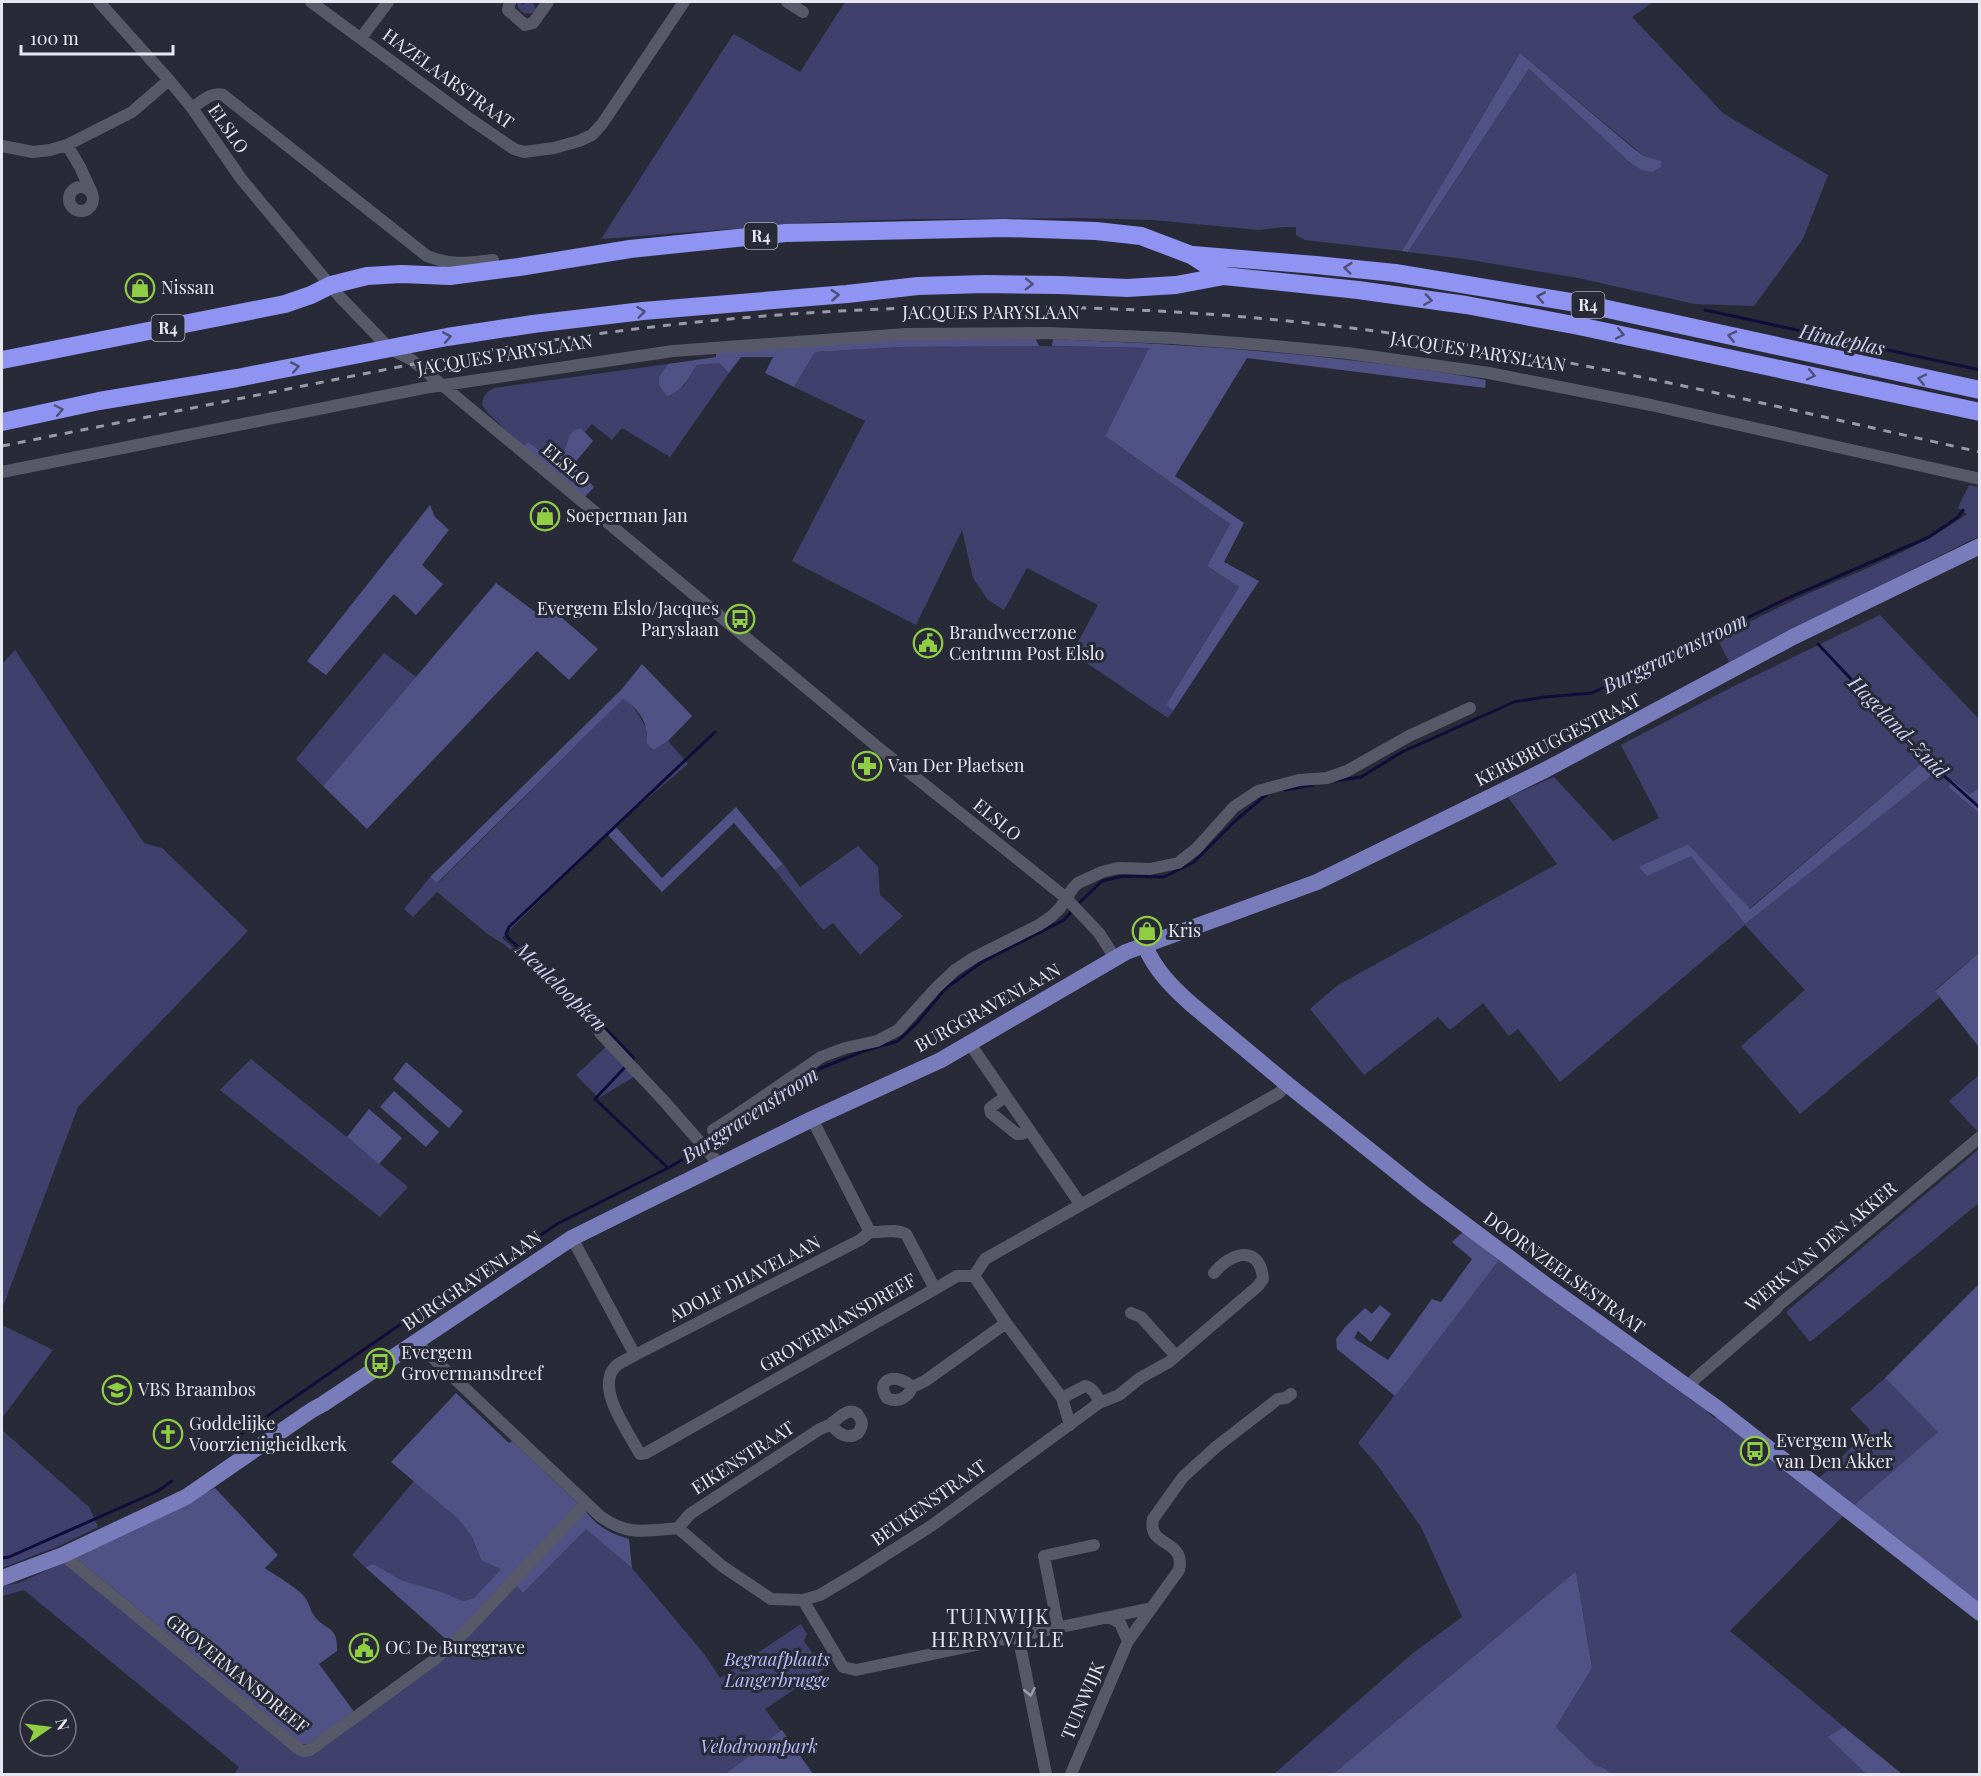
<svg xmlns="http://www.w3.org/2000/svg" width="1981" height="1776" font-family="'Playfair Display',serif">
	<rect width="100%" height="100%" fill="#292a38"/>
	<path fill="#3f416c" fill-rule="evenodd" d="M 517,2 L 521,2 L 523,5 L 526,2 L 533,2 L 536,11 C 526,17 518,12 517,2 Z
		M 845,2 L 1653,2 L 1632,17 L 1724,114 L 1828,175 L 1803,239 L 1754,306 L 1695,304 L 1578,278 L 1465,259 L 1408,252 L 1529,69 L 1628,161 L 1641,170 L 1644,156 L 1520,53 L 1402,251 L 1305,240 L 1296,235 L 1296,227 L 1283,227 L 1259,230 L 1153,220 L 1080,218 L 917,219 L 821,222 L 601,239 L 732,36 L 734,34 L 800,72 Z
		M 1039,346 L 1149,348 L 1105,436 L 1230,524 L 1207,566 L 1239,587 L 1166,705 L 1173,711 L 1168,718 L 1072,653 L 1098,605 L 1027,568 L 1004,610 L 988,600 L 973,578 L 962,530 L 916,625 L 792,561 L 865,421 L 794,387 L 815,352 L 902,347 Z
		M 716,363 L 719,363 L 729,373 L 670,457 L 622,428 L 612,440 L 592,424 L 585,432 L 581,428 L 562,455 L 552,461 L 528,443 L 523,447 L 488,413 L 482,405 C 483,396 486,392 494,388 L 668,364 L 665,369 L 683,387 L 697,365 Z
		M 1969,485 L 1979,487 L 1979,536 L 1729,662 L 1717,638 C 1750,622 1782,605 1816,590 C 1868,568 1921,547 1967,514 L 1958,508 Z
		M 1880,615 L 1979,719 L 1979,788 L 1970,794 L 1952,780 L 1948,787 L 1979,813 L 1979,953 L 1935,990 L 1940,997 L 1800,1114 L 1741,1046 L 1805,990 L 1745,925 L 1560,1082 L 1518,1029 L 1509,1036 L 1483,1003 L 1450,1030 L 1438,1017 L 1364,1075 L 1310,1009 L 1338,985 L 1557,864 L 1508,797 L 1554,777 L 1613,841 L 1659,818 L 1621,745 L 1734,686 ZM 1922,763 L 1745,924 L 1691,855 L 1639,868 L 1688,844 L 1749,909 Z
		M 15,650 L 144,843 L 162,848 L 248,931 L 78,1107 L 2,1309 L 2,664 Z
		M 384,653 L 416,677 L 323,786 L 296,759 Z
		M 623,699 L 630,702 L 640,717 L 646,728 L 646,736 L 654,750 L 668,741 L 688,764 L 615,826 L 502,938 L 562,989 L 643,1070 L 641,1072 L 576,1009 L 505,945 L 489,935 L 437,892 L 413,917 L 404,909 L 430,877 L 438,883 Z
		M 858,846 L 878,867 L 880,895 L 903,916 L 860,955 L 833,923 L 823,930 L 775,870 L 783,864 L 800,887 Z
		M 608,1045 L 637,1075 L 599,1098 L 576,1075 Z
		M 251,1059 L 408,1187 L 380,1217 L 220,1090 Z
		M 1979,1075 L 1980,1129 L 1977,1131 L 1949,1101 Z
		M 1979,1149 L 1979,1203 L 1810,1342 L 1786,1312 Z
		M 1499,1260 L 1708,1409 L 1708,1412 L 1714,1418 L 1717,1417 L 1844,1515 L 1730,1631 L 1844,1727 L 1829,1737 L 1866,1774 L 1611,1774 L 1606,1769 L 1595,1765 L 1556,1727 L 1592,1668 L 1576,1571 L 1333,1774 L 1274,1774 L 1413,1653 L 1462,1617 L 1421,1527 L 1378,1466 L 1358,1443 Z
		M 2,1325 L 53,1350 L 2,1418 Z
		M 1885,1378 L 1939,1432 L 1854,1505 L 1819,1478 L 1870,1430 L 1850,1409 Z
		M 2,1430 L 89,1507 L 98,1527 L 59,1546 L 2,1568 Z
		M 414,1481 L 458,1519 L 472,1537 L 481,1560 L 502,1568 L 474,1598 L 463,1601 L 442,1592 L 401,1580 L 374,1564 L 365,1567 L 352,1555 Z
		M 586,1528 L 632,1568 L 705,1655 L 720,1678 L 801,1624 L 807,1634 L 804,1641 L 813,1654 L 821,1654 L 829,1666 L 765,1709 L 813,1774 L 234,1774 L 239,1767 L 24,1590 L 2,1596 L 2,1586 L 19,1583 L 75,1557 L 304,1745 L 432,1658 L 510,1577 L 523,1593 Z"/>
	<path fill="#505285" d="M 1520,53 L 1633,148 L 1644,156 L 1661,161 L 1661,167 L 1653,172 L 1641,170 L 1628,161 L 1529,69 L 1408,252 L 1402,251 Z
		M 1035,337 L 1039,346 L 902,347 L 815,352 L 794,387 L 765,373 L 773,357 L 741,357 L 729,373 L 719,363 L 697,365 C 688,378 683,391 667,396 L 659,385 L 659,377 L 668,364 L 716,357 L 716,351 L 915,338 Z
		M 1053,339 C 1197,345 1343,354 1486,380 L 1485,388 L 1247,358 L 1175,476 L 1244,523 L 1224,562 L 1259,581 L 1173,711 L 1166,705 L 1239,587 L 1207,566 L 1230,524 L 1105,436 L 1149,348 L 1052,346 Z
		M 581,428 L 593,441 L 573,465 L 594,487 L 584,498 L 523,447 L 528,442 L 552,461 C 575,450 561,432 581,428 Z
		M 430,505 L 435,517 L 449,530 L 422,565 L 443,584 L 416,615 L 394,594 L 326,675 L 307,661 Z
		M 496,583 L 538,614 L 546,604 L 598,649 L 569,680 L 537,651 L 367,829 L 323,786 Z
		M 642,664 L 692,716 L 668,741 L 654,750 L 647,744 C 646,739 647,734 646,729 C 645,718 633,704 623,699 L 437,883 L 430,877 L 622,689 Z
		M 1922,763 L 1932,775 L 1745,924 L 1691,856 L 1647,876 L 1639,867 L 1688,844 L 1750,909 Z
		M 1952,780 L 1970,794 L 1979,788 L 1979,813 L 1948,787 Z
		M 736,807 L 783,864 L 775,870 L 734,823 L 662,892 L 608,835 L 615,826 L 662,878 Z
		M 1979,953 L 1979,1047 L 1935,991 Z
		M 406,1062 L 463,1111 L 449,1128 L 393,1079 Z
		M 394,1091 L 439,1132 L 426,1147 L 380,1107 Z
		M 369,1109 L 402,1138 L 379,1164 L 347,1137 Z
		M 1463,1232 L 1499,1260 L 1395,1396 L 1337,1349 L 1336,1339 L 1346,1326 L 1365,1308 L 1372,1314 L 1380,1305 L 1391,1314 L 1371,1342 L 1358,1331 L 1354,1338 L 1388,1360 L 1432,1299 L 1441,1302 L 1472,1259 L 1452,1242 Z
		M 1979,1284 L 1979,1603 L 1854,1505 L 1938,1432 L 1885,1378 Z
		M 456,1393 L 509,1443 L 512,1441 L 584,1509 C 596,1526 609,1533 629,1539 L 632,1568 L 586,1529 L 523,1593 L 510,1578 L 449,1642 L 365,1567 L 374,1564 L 401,1580 L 442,1592 L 463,1601 L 474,1598 L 501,1569 L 481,1560 L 472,1537 L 458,1519 L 391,1462 Z
		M 215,1488 L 278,1555 L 265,1568 C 275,1575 297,1588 304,1596 C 309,1602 310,1611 315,1617 C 326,1631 338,1625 337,1651 L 319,1664 L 355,1713 L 308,1744 L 302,1744 L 75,1557 Z
		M 1576,1571 L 1592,1668 L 1556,1727 L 1595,1765 L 1606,1769 L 1611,1774 L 1333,1774 Z
		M 1844,1727 L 1902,1774 L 1866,1774 L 1828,1737 Z
		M 782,1730 L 813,1774 L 726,1774 Z"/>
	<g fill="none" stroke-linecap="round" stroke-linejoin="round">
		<path stroke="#110c39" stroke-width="3" d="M 1705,310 L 1980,370
			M 1818,644 L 1932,765 L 1980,808
			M 1335,781 L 1361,777 L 1402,752 L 1514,702 L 1545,697 L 1592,693 L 1786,599 L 1929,537 L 1958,517 L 1963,510
			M 1285,790 L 1313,785
			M 1077,905 L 1102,881 L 1123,876 L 1164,877 L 1194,862 L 1235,821 L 1267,794
			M 632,1060 L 634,1058 L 574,996 L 508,938 L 506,934 L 509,927 L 715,732
			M 627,1065 L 595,1099 L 668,1168
			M 707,1144 L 821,1068 L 864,1051 L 898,1041 L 916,1024 L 945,989 L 982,962 L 1064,920 L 1073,910
			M 218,1450 L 401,1324 L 464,1287 L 557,1224 L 668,1168 L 702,1148
			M 2,1558 L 9,1557 L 158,1491 L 172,1481"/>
		<path stroke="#575968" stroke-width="12" d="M 99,2 L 169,80 L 192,108 L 242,180 L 340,297 L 390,349 L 412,360 L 880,749 L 1065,897 L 1099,933 L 1115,958
			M 311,2 L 470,119 L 514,149 L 524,152 L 554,148 L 579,141 L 592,135 L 602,124 L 684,2
			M 510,2 L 508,10 L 525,25 L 533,23 L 548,2
			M 787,2 L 803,12
			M 361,38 L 388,2
			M 192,108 C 201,102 212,91 223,95 L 427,256 C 452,266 467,263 493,260
			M 67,145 L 80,167 L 92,193
			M 2,146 L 33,152 L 50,150 L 67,145 L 132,112 L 169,80
			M69 199a12 12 0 1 1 24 0a12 12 0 1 1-24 0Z
			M 2,472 L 424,388 L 673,351 L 906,334 L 1048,333 L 1172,338 L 1264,345 L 1347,353 L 1489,373 L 1651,405 L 1980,479
			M 600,1033 L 664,1101 L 719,1164
			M 970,1044 L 1081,1205
			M 1005,1097 L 990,1108 L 991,1113 L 1017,1134 L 1022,1134 L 1028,1130
			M 713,1130 L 738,1114 L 821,1057 L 845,1048 L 877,1041 L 898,1030 L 936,988 L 955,970 L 975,957 L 1039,925 L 1052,916 L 1060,908 L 1073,888 L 1078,883 L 1102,872 L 1118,868 L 1150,869 L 1178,863 L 1196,849 L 1234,807 L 1258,791 L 1299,780 L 1327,778 L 1347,771 L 1409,736 L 1470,708
			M 870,1232 C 882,1233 895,1228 906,1234 L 935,1289
			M 572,1238 L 635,1355 C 629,1359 619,1362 615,1367 C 596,1388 626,1428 637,1449 L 640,1454 L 646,1453 L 935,1289 L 957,1276 L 974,1276 L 985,1259 L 1279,1093 L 1287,1084
			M 974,1276 L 1006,1323 L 1062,1398 L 1070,1425
			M 1131,1313 L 1141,1317 L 1176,1356
			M 416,1342 L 600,1516 C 627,1536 646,1531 678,1528 L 722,1566 L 771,1599 L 803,1600 L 820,1595 L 857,1573 L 931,1526 L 1099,1403 L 1119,1395 L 1140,1378 L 1169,1362 L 1258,1286 L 1263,1279 C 1260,1244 1231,1252 1214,1273
			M 635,1355 L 860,1240 L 870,1232 L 812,1119
			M 912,1387 C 897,1372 874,1379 887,1398 C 898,1403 908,1398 912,1387 L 925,1381 L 1006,1323
			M 1688,1387 L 1696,1378 L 1776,1309 L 1779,1305 L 1980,1137
			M 1062,1398 L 1085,1386 C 1092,1387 1098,1396 1099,1403
			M 678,1528 L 690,1514 L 820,1429 C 823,1428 826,1427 829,1425 C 837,1421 852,1400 861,1420 C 863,1425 861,1429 858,1433 C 848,1440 838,1434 832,1425
			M 63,1555 L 299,1749 L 303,1751 L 310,1750 L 434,1660 L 467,1630 L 586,1503
			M 803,1600 L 843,1667 L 856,1670 L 1152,1608
			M 1109,1617 L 1120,1623 L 1128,1641
			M 1058,1627 L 1044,1556 L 1094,1545
			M 1018,1635 L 1046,1774
			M 1071,1774 L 1128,1641 L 1179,1570 C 1186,1538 1147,1548 1153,1519 L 1183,1477 L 1216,1447 L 1278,1399 L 1286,1398 L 1291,1394"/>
		<path stroke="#797cbb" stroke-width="16" d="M 1145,946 C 1155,970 1172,987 1191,1004 L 1287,1084 L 1423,1193 L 1547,1286 L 1717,1408 L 1980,1613
			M 2,1578 L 63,1555 L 186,1497 L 312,1410 L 323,1404 L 572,1238 L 812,1119 L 941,1060 L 1126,952 L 1317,882 L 1547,769 L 1793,637 L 1980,546"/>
		<path stroke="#8f93f2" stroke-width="18" d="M 1193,255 L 1316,265 L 1395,273 L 1589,305 L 1980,390
			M 2,360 L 285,304 L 311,295 L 331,285 L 367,276 L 401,274 L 450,276 L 519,267 L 630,249 L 786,233 L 1005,228 L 1096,231 L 1141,236 L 1191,255 L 1224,276
			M 2,422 L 99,401 L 237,378 L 447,337 L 533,324 L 643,311 L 847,294 L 918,286 L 985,284 L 1060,285 L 1127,288 L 1176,285 L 1224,276 L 1358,290 L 1466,305 L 1579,326 L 1980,412"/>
		<path stroke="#999aa5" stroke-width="3" stroke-dasharray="8 8" stroke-linecap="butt" d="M 2,446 C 97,427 192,408 288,389 C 383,370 479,350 575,337 C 701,319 828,309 956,307 C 1117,305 1278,315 1437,340 C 1620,368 1799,412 1980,452"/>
	</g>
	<defs><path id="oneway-chevron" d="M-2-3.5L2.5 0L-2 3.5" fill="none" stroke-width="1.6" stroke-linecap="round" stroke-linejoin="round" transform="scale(1.5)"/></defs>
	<g stroke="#4d4f79">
		<use href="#oneway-chevron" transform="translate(1348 268) rotate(-174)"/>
		<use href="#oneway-chevron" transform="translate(1029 284) rotate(1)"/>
		<use href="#oneway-chevron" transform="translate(835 295) rotate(-4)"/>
		<use href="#oneway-chevron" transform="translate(1541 297) rotate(-170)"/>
		<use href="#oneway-chevron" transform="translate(1428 300) rotate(8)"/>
		<use href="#oneway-chevron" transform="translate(641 312) rotate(-6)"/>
		<use href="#oneway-chevron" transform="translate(1620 334) rotate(12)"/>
		<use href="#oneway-chevron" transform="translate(1732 336) rotate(-167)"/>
		<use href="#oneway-chevron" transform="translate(447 337) rotate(-10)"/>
		<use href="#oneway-chevron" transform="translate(295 367) rotate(-11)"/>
		<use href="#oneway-chevron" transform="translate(1811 375) rotate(12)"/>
		<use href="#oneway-chevron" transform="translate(1922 379) rotate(-168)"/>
		<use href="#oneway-chevron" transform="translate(59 410) rotate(-12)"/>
	</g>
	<use stroke="#9ea0ac" href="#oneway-chevron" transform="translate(1030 1692) rotate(79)"/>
	<defs>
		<g id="shop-ring" transform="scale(1.5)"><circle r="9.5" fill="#292a38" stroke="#8fcd42" stroke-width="1.5"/><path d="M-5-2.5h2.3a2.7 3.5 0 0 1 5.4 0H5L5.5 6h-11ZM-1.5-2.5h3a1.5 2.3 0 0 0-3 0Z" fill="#8fcd42"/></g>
		<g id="bus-ring" transform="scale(1.5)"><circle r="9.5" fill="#292a38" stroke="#8fcd42" stroke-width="1.5"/><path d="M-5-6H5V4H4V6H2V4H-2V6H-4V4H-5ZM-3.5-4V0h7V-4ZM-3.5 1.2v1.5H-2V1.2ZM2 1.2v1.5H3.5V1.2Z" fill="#8fcd42"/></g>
		<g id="civic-ring" transform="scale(1.5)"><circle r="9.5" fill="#292a38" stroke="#8fcd42" stroke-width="1.5"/><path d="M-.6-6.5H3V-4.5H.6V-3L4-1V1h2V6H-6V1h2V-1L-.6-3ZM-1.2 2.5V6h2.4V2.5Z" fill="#8fcd42"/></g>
		<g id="pharmacy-ring" transform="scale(1.5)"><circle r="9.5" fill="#292a38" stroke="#8fcd42" stroke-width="1.5"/><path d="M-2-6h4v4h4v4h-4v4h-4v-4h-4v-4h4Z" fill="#8fcd42"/></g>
		<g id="school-ring" transform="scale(1.5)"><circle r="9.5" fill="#292a38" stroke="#8fcd42" stroke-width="1.5"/><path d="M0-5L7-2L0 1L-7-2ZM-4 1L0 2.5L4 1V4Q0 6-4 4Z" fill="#8fcd42"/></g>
		<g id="church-ring" transform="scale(1.5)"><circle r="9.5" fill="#292a38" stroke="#8fcd42" stroke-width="1.5"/><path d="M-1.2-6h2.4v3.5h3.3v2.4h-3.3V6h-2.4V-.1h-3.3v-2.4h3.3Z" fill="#8fcd42"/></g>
	</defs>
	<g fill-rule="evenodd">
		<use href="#shop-ring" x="140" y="288"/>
		<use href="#shop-ring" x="545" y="516"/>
		<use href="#bus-ring" x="740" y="619"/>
		<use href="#civic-ring" x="928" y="643"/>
		<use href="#pharmacy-ring" x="867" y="766"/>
		<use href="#shop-ring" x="1147" y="931"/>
		<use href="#bus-ring" x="380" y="1363"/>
		<use href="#school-ring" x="117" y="1390"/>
		<use href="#church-ring" x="168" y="1434"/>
		<use href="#bus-ring" x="1755" y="1451"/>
		<use href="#civic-ring" x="364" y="1648"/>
	</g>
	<g text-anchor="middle" stroke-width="6" stroke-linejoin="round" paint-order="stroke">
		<g fill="#292a38" stroke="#adaeb9" stroke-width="1.5">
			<rect x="744.5" y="223" width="33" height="26" rx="4.5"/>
			<rect x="1571.5" y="292" width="33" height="26" rx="4.5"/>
			<rect x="151.5" y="315" width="33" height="26" rx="4.5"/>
		</g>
		<g font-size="16" font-weight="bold" fill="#e6e7f0">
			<text x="761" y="242">R4</text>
			<text x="1588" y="311">R4</text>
			<text x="168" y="334">R4</text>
		</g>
		<g font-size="18" fill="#e6e7f0" stroke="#292a38">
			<text transform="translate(448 79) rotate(36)" y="6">HAZELAARSTRAAT</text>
			<text transform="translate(228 129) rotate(55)" y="6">ELSLO</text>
			<text x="991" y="319">JACQUES PARYSLAAN</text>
			<text transform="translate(1478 352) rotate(9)" y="6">JACQUES PARYSLAAN</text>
			<text transform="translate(505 355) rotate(-9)" y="6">JACQUES PARYSLAAN</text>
			<text transform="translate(566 465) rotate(40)" y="6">ELSLO</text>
			<text transform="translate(1558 740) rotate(-27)" y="6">KERKBRUGGESTRAAT</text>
			<text transform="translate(997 820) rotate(39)" y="6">ELSLO</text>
			<text transform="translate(988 1008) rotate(-29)" y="6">BURGGRAVENLAAN</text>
			<text transform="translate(1821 1247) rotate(-40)" y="6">WERK VAN DEN AKKER</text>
			<text transform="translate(1564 1273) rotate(36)" y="6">DOORNZEELSESTRAAT</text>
			<text transform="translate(745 1279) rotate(-27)" y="6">ADOLF DHAVELAAN</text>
			<text transform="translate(472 1281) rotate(-34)" y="6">BURGGRAVENLAAN</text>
			<text transform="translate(838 1323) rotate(-30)" y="6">GROVERMANSDREEF</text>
			<text transform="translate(743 1458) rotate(-33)" y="6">EIKENSTRAAT</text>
			<text transform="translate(929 1503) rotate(-35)" y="6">BEUKENSTRAAT</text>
			<text transform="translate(237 1674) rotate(39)" y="6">GROVERMANSDREEF</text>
			<text transform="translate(1083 1701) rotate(-67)" y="6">TUINWIJK</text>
		</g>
		<g font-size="18" fill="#e6e7f0" stroke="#292a38" text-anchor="start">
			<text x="161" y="294">Nissan</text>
			<text x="566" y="522">Soeperman Jan</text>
			<text x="719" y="615" text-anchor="end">Evergem Elslo/Jacques<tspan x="719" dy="21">Paryslaan</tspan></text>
			<text x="949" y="639">Brandweerzone<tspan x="949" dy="21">Centrum Post Elslo</tspan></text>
			<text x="888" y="772">Van Der Plaetsen</text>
			<text x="1168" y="937">Kris</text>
			<text x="401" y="1359">Evergem<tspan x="401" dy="21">Grovermansdreef</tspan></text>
			<text x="138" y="1396">VBS Braambos</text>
			<text x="189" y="1430">Goddelijke<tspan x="189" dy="21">Voorzienigheidkerk</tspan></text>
			<text x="1776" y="1447">Evergem Werk<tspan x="1776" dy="21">van Den Akker</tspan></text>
			<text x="385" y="1654">OC De Burggrave</text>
		</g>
		<g font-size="18" font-style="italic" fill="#b8bdfd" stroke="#292a38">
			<text x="777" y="1666">Begraafplaats<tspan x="777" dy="21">Langerbrugge</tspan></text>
			<text x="759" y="1753">Velodroompark</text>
		</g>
		<g font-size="20" font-style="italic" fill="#ced2f2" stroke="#292a38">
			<text transform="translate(1842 340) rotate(12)" y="7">Hindeplas</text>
			<text transform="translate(1675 653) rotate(-26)" y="7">Burggravenstroom</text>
			<text transform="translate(1898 727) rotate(46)" y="7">Hageland-Zuid</text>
			<text transform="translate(561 987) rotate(44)" y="7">Meuleloopken</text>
			<text transform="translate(750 1115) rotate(-33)" y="7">Burggravenstroom</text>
		</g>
		<g font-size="20" letter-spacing="1.5" fill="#e6e7f0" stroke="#292a38">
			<text x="998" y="1624">TUINWIJK<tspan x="998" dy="23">HERRYVILLE</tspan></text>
		</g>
	</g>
	<rect width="1981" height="1776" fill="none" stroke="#e6e7f0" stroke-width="6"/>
	<g transform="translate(48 1728) rotate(76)"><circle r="28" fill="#292a38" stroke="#757682" stroke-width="1.5"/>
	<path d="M0-4.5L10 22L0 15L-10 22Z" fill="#8fcd42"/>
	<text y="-9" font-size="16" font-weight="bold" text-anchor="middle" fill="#e6e7f0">N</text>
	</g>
	<path d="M21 45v9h152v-9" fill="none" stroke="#e6e7f0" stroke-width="3"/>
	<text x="30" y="45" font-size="18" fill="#e6e7f0" stroke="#292a38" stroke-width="4.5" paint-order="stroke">100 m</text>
</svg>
